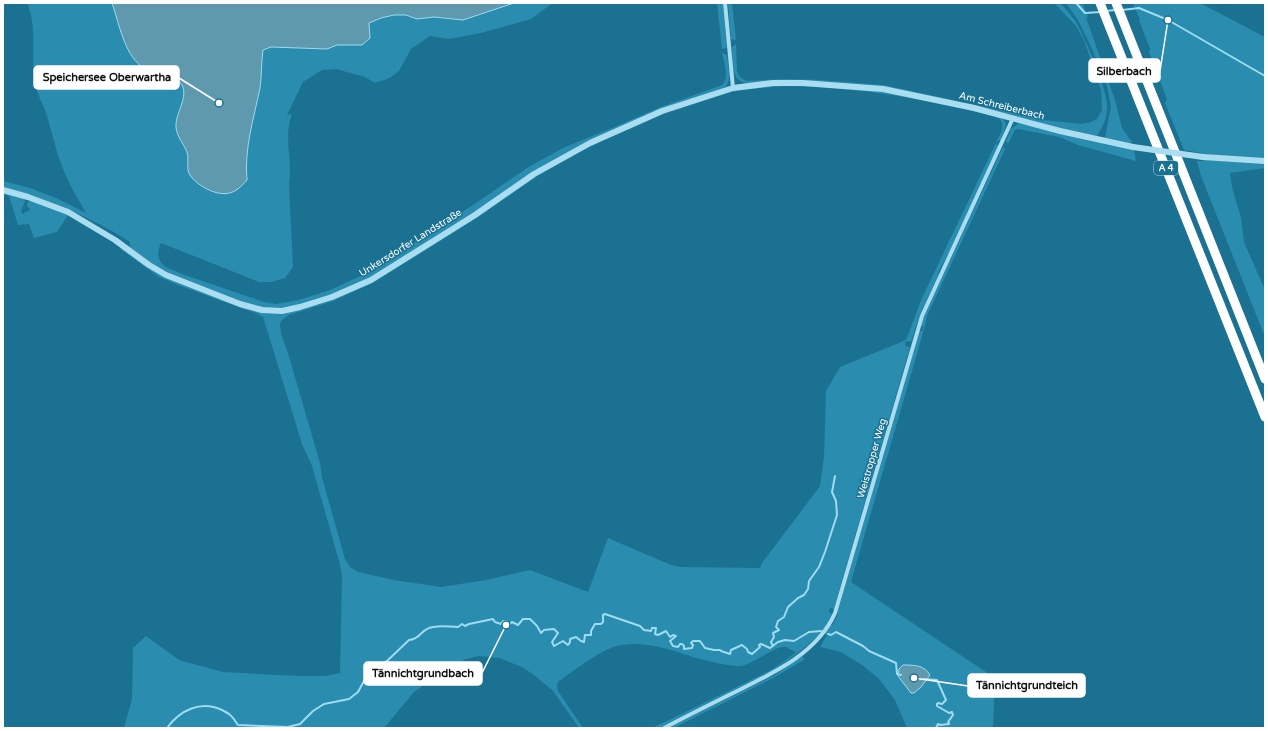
<svg xmlns="http://www.w3.org/2000/svg" width="1268" height="731" font-family="'Varela Round',sans-serif">
	<rect width="100%" height="100%" fill="#1a7192"/>
	<path fill="#2a8cae" fill-rule="evenodd" d="M 27,3 L 112,3 C 119,23 124,53 141,66 C 152,75 174,72 182,85 C 188,97 177,111 176,124 C 175,134 183,143 187,152 C 189,157 187,164 188,170 C 190,181 208,191 218,193 C 232,196 239,189 247,180 C 244,148 254,118 260,88 C 262,76 261,63 263,50 L 271,47 L 327,49 L 337,45 L 362,45 L 370,38 L 369,23 L 381,18 L 394,15 L 406,15 L 417,19 L 434,17 L 463,20 L 514,3 L 553,3 L 531,19 L 481,33 L 449,39 L 430,36 L 411,49 L 399,71 L 390,78 L 375,83 L 365,77 L 336,69 L 322,70 L 303,82 L 287,115 L 292,114 C 283,137 293,161 289,184 L 293,267 L 285,278 L 271,282 L 259,282 L 161,243 L 159,248 L 158,255 L 160,261 L 163,265 L 168,268 L 182,274 L 264,302 L 276,304 L 299,300 L 330,290 L 367,273 L 470,207 L 530,166 L 565,147 L 612,128 L 661,107 L 722,85 C 730,78 724,63 722,53 L 727,55 C 728,66 733,81 724,88 L 653,112 L 580,146 L 533,172 L 474,213 L 384,270 L 349,288 L 350,291 C 374,283 396,267 418,253 C 457,228 495,203 533,177 C 581,145 637,121 693,102 C 711,96 731,90 751,87 C 813,80 879,89 940,102 C 960,107 979,111 999,116 L 1004,120 L 1006,125 L 1001,141 L 999,140 L 996,144 L 999,146 L 950,251 L 939,271 L 938,276 L 920,315 L 911,342 L 906,341 L 905,346 L 910,347 L 843,577 L 834,609 L 830,608 L 829,612 L 832,614 L 828,624 L 832,625 L 838,615 L 837,613 L 919,331 L 922,331 L 923,327 L 921,326 L 924,316 L 1003,147 L 1005,149 L 927,316 L 923,333 L 851,582 L 995,678 L 993,728 L 907,728 L 895,700 L 879,679 L 862,665 L 841,652 L 820,647 L 827,635 L 822,633 L 803,649 L 774,670 L 659,728 L 652,728 L 706,702 L 773,669 L 796,652 C 791,651 788,646 782,647 C 771,649 755,663 741,666 C 730,667 704,660 693,657 C 669,649 639,639 613,647 C 595,654 575,670 559,681 L 557,684 L 558,691 L 583,728 L 579,728 L 553,691 L 534,675 L 522,667 L 499,658 L 479,656 L 466,659 L 444,671 L 414,692 L 384,728 L 124,728 L 132,699 L 133,648 L 146,636 L 179,660 L 223,672 L 299,676 L 325,676 L 340,673 L 342,575 L 339,561 L 312,466 L 302,444 L 263,317 L 256,313 L 238,307 L 178,285 L 159,277 L 119,248 L 124,249 L 157,272 L 183,284 L 181,279 L 151,264 L 130,247 L 130,242 C 92,217 47,200 3,187 L 3,181 L 30,188 L 56,198 L 86,213 C 77,197 68,183 62,166 C 55,149 52,131 46,113 C 43,103 36,93 35,82 C 30,56 38,27 27,3 ZM 786,86 C 857,87 924,98 993,116 L 1000,119 C 1006,128 998,137 995,145 L 922,298 L 906,340 L 840,367 L 826,391 L 824,456 L 820,486 L 762,563 L 760,568 L 680,567 L 671,565 L 608,538 L 588,592 L 530,570 L 486,580 L 441,587 L 394,580 L 358,572 L 350,567 L 345,559 L 322,477 L 320,463 L 288,353 L 281,334 L 280,324 L 282,320 L 289,315 L 333,301 L 373,283 L 477,218 L 536,177 L 582,151 L 600,142 L 664,114 L 731,92 L 750,89 Z
		M 717,3 L 723,3 L 727,48 L 722,49 Z
		M 728,3 L 732,3 L 736,40 L 731,39 Z
		M 1054,3 L 1059,3 L 1062,5 C 1067,11 1072,16 1076,22 C 1085,37 1108,91 1107,107 C 1107,118 1103,127 1097,136 L 1057,128 L 974,106 L 895,89 L 818,81 L 745,83 C 730,79 733,59 732,47 L 736,44 L 737,71 L 740,77 L 746,81 L 785,79 L 819,80 L 884,85 L 1044,120 L 1081,124 L 1091,122 L 1097,119 L 1102,110 L 1101,90 L 1084,40 L 1076,26 Z
		M 1066,3 L 1082,3 L 1088,16 L 1086,18 L 1088,23 L 1115,100 L 1122,128 L 1132,142 L 1130,144 L 1106,140 L 1105,137 L 1111,107 L 1107,86 L 1092,49 L 1078,20 Z
		M 1133,3 L 1200,3 L 1265,37 L 1265,168 L 1230,173 L 1232,187 L 1241,218 L 1244,242 L 1265,290 L 1265,337 L 1201,176 L 1197,161 L 1204,161 L 1201,153 L 1184,150 L 1165,103 L 1167,99 L 1149,52 L 1150,49 L 1139,20 L 1140,20 Z
		M 1019,123 L 1134,150 L 1136,161 L 1078,145 L 1059,137 L 1018,129 L 1015,130 L 1008,144 L 1006,141 L 1011,129 Z
		M 3,192 L 24,198 L 25,201 L 21,212 L 23,214 L 25,212 L 29,211 L 30,209 L 27,206 L 27,203 L 31,200 L 53,208 L 68,215 L 57,232 L 34,238 L 29,224 L 18,225 L 9,196 L 3,194 Z
		M 802,656 L 805,659 L 775,677 L 674,728 L 668,728 L 775,675 Z"/>
	<path fill="#5f99ae" stroke="#9ddcf1" d="M 112,3 L 514,3 L 463,20 L 434,17 L 417,19 L 406,15 L 394,15 L 381,18 L 369,23 L 370,38 L 362,45 L 337,45 L 327,49 L 271,47 L 263,50 C 261,63 262,75 260,88 C 254,118 244,148 247,180 C 239,189 232,196 218,193 C 208,191 190,181 188,170 C 187,164 189,157 187,152 C 183,143 175,134 176,124 C 177,111 188,97 182,85 C 174,72 152,75 141,66 C 124,53 119,23 112,3 Z
		M 903,665 C 914,665 924,665 930,675 L 921,687 L 914,693 L 911,693 L 898,676 L 899,669 Z"/>
	<g fill="none" stroke-linecap="round" stroke-linejoin="round">
		<path stroke="#9ddcf1" stroke-width="2" d="M 1076,3 L 1085,13 L 1101,12
			M 1122,10 L 1139,8 L 1168,20 L 1265,76
			M 1106,11 L 1115,10
			M 828,634 L 831,635 L 836,632 L 863,646 L 869,651 L 896,663 L 897,674 L 901,675
			M 773,646 L 771,642 L 774,637 L 773,633 L 779,630 L 776,627 L 778,621 L 784,617 L 788,607 L 798,598 L 804,595 L 808,589 L 809,581 L 819,567 L 825,552 L 837,515 L 836,501 L 832,492 L 835,476
			M 924,679 L 937,680 L 946,700 L 942,704 L 938,703 L 937,704 L 937,706 L 949,713 L 952,712 L 953,715 L 948,722 L 949,723 L 949,724 L 940,725 L 938,724 L 936,728
			M 167,728 C 180,710 201,700 222,710 C 224,711 228,713 230,715 C 233,717 235,721 238,725 L 288,727 L 300,724 L 313,711 L 324,704 L 349,699 L 358,692 L 370,670 L 387,661 L 409,640 C 420,639 420,632 427,629 C 436,624 449,627 458,627 L 462,624 L 465,626 L 469,624 L 493,619 L 495,622 L 501,624 L 503,621 L 506,621 L 508,622 L 506,625 L 509,625 L 512,622 L 518,625 L 523,619 L 530,619 L 537,626 L 541,633 L 544,630 L 554,629 L 558,633 L 552,642 L 554,646 L 563,641 L 568,645 L 570,642 L 570,639 L 576,637 L 581,641 L 584,642 L 585,635 L 591,635 L 591,631 L 595,624 L 601,624 L 603,622 L 603,615 L 605,614 L 640,626 L 644,630 L 651,631 L 652,628 L 656,628 L 655,634 L 658,635 L 666,631 L 670,637 L 673,635 L 676,636 L 670,641 L 673,646 L 678,647 L 680,644 L 682,644 L 684,646 L 684,649 L 692,648 L 693,645 L 691,643 L 693,641 L 700,641 L 705,648 L 714,650 L 720,650 L 721,651 L 730,654 L 731,650 L 742,645 L 747,649 L 748,652 L 752,654 L 760,647 L 759,645 L 761,644 L 770,648 L 778,642 L 785,640 L 794,641 L 809,632 L 821,631"/>
		<path stroke="#aaddef" stroke-width="4" d="M 725,3 L 733,88
			M 664,728 C 685,717 707,706 729,695 C 767,676 817,655 835,613 L 922,316 L 1013,118"/>
		<path stroke="#aaddef" stroke-width="6" d="M 1203,157 L 1265,161
			M 3,190 L 28,197 L 68,212 L 115,240 L 149,265 L 166,275 L 240,304 L 262,310 L 282,311 L 300,307 L 332,297 L 371,280 L 475,215 L 534,174 L 590,143 L 662,111 L 733,88 L 773,83 L 803,83 L 883,89 L 974,108 L 1060,131 L 1133,147"/>
		<path stroke="#fff" stroke-width="9" d="M 1100,3 L 1265,417
			M 1116,3 L 1265,379"/>
		<path stroke="#aaddef" stroke-width="6" d="M 1133,147 L 1203,157"/>
	</g>
	<g text-anchor="middle" stroke-width="3" stroke-linejoin="round" paint-order="stroke">
		<rect fill="#1a7192" stroke="#bad4de" stroke-width="1" x="1154" y="161" width="24" height="14" rx="3"/>
		<g font-size="9" font-weight="bold" fill="#fff">
			<text x="1166" y="171">A 4</text>
		</g>
		<g font-size="10" fill="#fff" stroke="#1a7192">
			<text transform="translate(1002 105) rotate(14)" y="4">Am Schreiberbach</text>
			<text transform="translate(410 242) rotate(-32)" y="4">Unkersdorfer Landstraße</text>
			<text transform="translate(871 458) rotate(-74)" y="4">Weistropper Weg</text>
		</g>
	</g>
	<path fill="none" stroke="#fff" stroke-width="1.5" d="M1168 20L1160 71M219 103L179 78M506 625L482 673M914 678L968 686"/>
	<g fill="#fff" stroke="#1a7192" stroke-width="1.5">
		<circle cx="1168" cy="20" r="4"/>
		<circle cx="219" cy="103" r="4"/>
		<circle cx="506" cy="625" r="4"/>
		<circle cx="914" cy="678" r="4"/>
	</g>
	<g fill="#fff" stroke="#fff" stroke-width="1.5">
		<rect x="1089" y="59" width="71" height="23" rx="4"/>
		<rect x="34" y="66" width="145" height="23" rx="4"/>
		<rect x="364" y="662" width="118" height="23" rx="4"/>
		<rect x="968" y="674" width="117" height="23" rx="4"/>
	</g>
	<g font-size="11" text-anchor="middle" font-weight="bold" fill="#111">
		<text x="1124" y="75">Silberbach</text>
		<text x="107" y="81">Speichersee Oberwartha</text>
		<text x="423" y="677">Tännichtgrundbach</text>
		<text x="1027" y="689">Tännichtgrundteich</text>
	</g>
	<rect width="1268" height="731" fill="none" stroke="#ffffff" stroke-width="8"/>
</svg>
